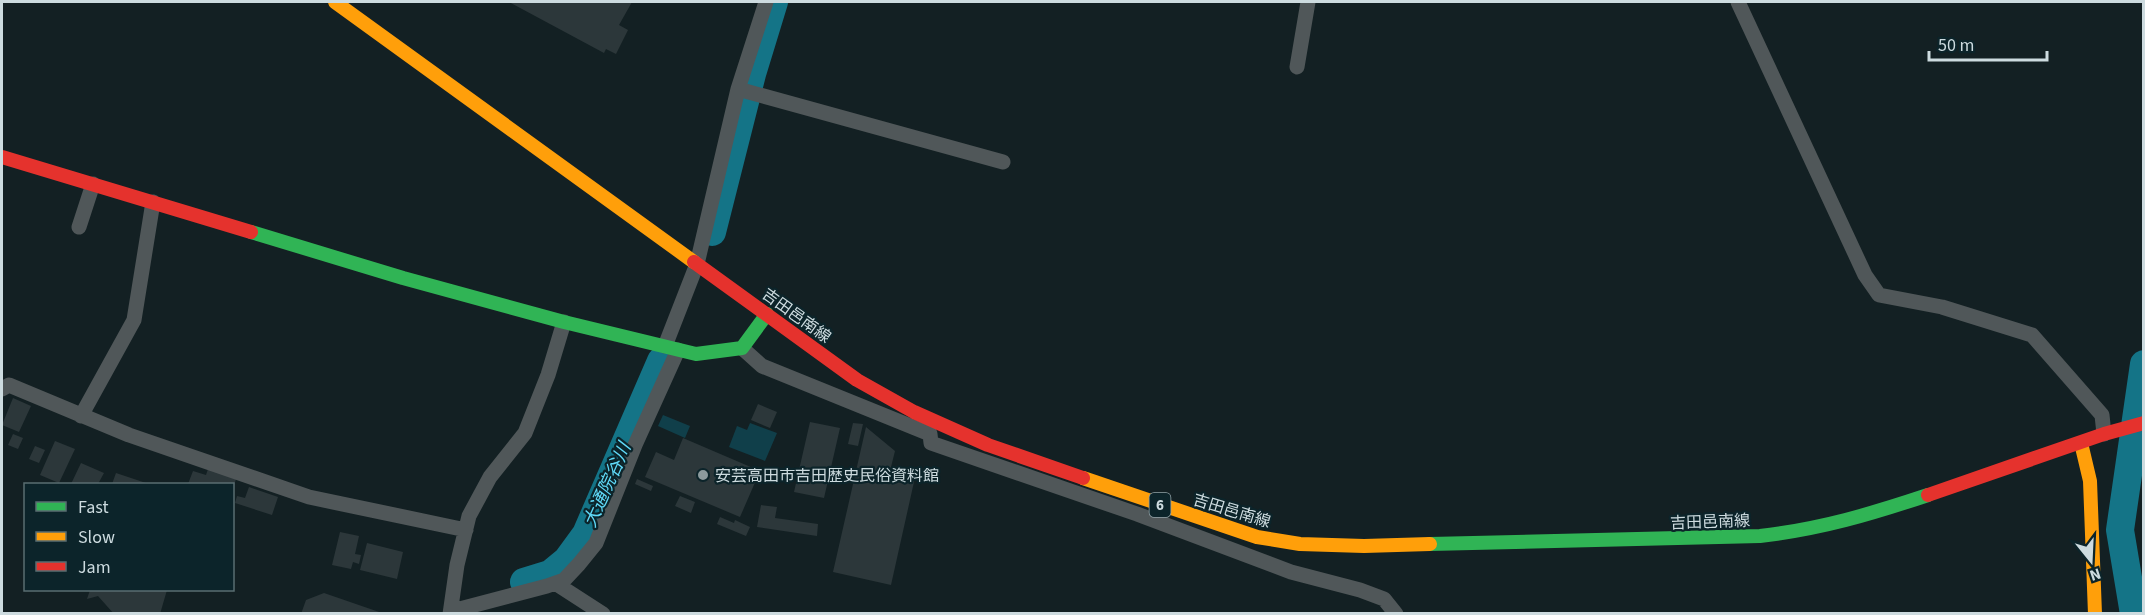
<svg xmlns="http://www.w3.org/2000/svg" width="2145" height="615" font-family="'Source Sans 3','Noto Sans JP',sans-serif">
	<rect width="100%" height="100%" fill="#132023"/>
	<path fill="#103f4a" d="M 663,415 L 690,426 L 685,438 L 658,426 Z
		M 750,423 L 777,433 L 765,461 L 729,447 L 737,426 L 747,430 Z"/>
	<g fill="none" stroke-linecap="round" stroke-linejoin="round">
		<path stroke="#147487" stroke-width="28" d="M 712,232 L 752,74 L 774,2
			M 524,582 L 550,574 L 567,560 L 586,534 L 661,361
			M 2134,614 L 2120,530 L 2144,364"/>
	</g>
	<path fill="#2c373a" d="M 509,2 L 632,2 L 619,25 L 628,30 L 616,54 L 606,49 L 604,53 Z
		M 13,398 L 31,406 L 19,432 L 2,425 Z
		M 758,404 L 777,412 L 770,428 L 751,420 Z
		M 810,422 L 840,428 L 824,498 L 794,492 Z
		M 853,423 L 863,424 L 858,446 L 848,444 Z
		M 866,427 L 895,451 L 891,467 L 916,473 L 891,585 L 833,572 Z
		M 13,434 L 23,438 L 18,449 L 8,445 Z
		M 683,438 L 760,471 L 740,517 L 645,477 L 656,452 L 674,460 Z
		M 55,441 L 75,449 L 59,483 L 40,475 Z
		M 35,446 L 45,450 L 39,463 L 29,459 Z
		M 81,463 L 104,473 L 98,484 L 71,484 Z
		M 208,469 L 236,479 L 233,489 L 232,484 L 188,484 L 193,471 L 206,475 Z
		M 116,473 L 149,484 L 112,484 Z
		M 637,479 L 653,486 L 651,491 L 635,484 Z
		M 249,487 L 278,497 L 272,515 L 235,503 L 237,496 L 245,498 Z
		M 680,496 L 695,502 L 691,513 L 675,506 Z
		M 761,505 L 777,507 L 775,518 L 818,524 L 817,536 L 757,527 Z
		M 720,517 L 734,523 L 735,520 L 750,527 L 746,536 L 717,524 Z
		M 340,532 L 359,536 L 355,554 L 361,555 L 359,564 L 353,562 L 351,569 L 332,565 Z
		M 367,543 L 403,552 L 397,579 L 360,570 Z
		M 90,590 L 167,590 L 160,614 L 114,614 L 98,596 L 87,599 Z
		M 324,593 L 382,613 L 382,614 L 301,614 L 306,600 Z"/>
	<g fill="none" stroke-linecap="round" stroke-linejoin="round">
		<path stroke="#505759" stroke-width="15" d="M 1738,2 L 1865,275 L 1879,295 L 1942,307 L 2032,335 L 2102,415 L 2104,434
			M 1297,67 L 1308,2
			M 738,89 L 766,2
			M 79,227 L 93,184
			M 665,346 L 697,264 L 738,89 L 1003,162
			M 742,348 L 762,366 L 930,434 L 931,443 L 1137,514 L 1291,572 L 1360,590 L 1384,599 L 1396,614
			M 2,389 L 9,385 L 129,435 L 309,497 L 466,530
			M 81,416 L 134,320 L 153,202
			M 555,583 L 603,614
			M 452,611 L 547,586 L 564,580 L 579,564 L 596,543 L 635,445 L 678,350
			M 450,614 L 457,565 L 469,516 L 490,477 L 525,433 L 548,375 L 564,322"/>
		<path stroke="#30b455" stroke-width="14" d="M 251,232 L 403,278 L 564,322 L 696,354 L 742,348 L 767,314
			M 1430,544 L 1760,536 C 1821,529 1871,514 1928,495"/>
		<path stroke="#ff9f0a" stroke-width="14" d="M 335,2 L 694,262
			M 2081,443 L 2090,481 L 2095,614
			M 1083,478 L 1257,537 L 1300,544 L 1364,546 L 1430,544"/>
		<path stroke="#e5322d" stroke-width="14" d="M 2,157 L 251,232
			M 694,262 L 857,380 L 914,412 L 988,445 L 1083,478
			M 1928,495 L 2104,434 L 2144,423"/>
	</g>
	<circle fill="#8c9a9d" stroke="#0c242a" stroke-width="2" cx="703" cy="475" r="6"/>
	<g text-anchor="middle" stroke-width="4.5" stroke-linejoin="round" paint-order="stroke">
		<rect fill="#0c242a" stroke="#93a4a9" stroke-width="1.5" x="1149.5" y="493" width="21" height="24" rx="4.5"/>
		<g font-size="15" font-weight="bold" fill="#cddbdf">
			<text x="1160" y="510">6</text>
		</g>
		<g font-size="16" fill="#cddbdf" stroke="#0c242a">
			<text transform="translate(797 315) rotate(36)" y="6">吉田邑南線</text>
			<text transform="translate(1232 510) rotate(17)" y="6">吉田邑南線</text>
			<text transform="translate(1710 521) rotate(-2)" y="6">吉田邑南線</text>
		</g>
		<g font-size="16" fill="#cddbdf" stroke="#0c242a" text-anchor="start">
			<text x="715" y="481">安芸高田市吉田歴史民俗資料館</text>
		</g>
		<g font-size="18" font-style="italic" fill="#60daf8" stroke="#0c242a">
			<text transform="translate(607 485) rotate(-66)" y="6">大通院谷川</text>
		</g>
	</g>
	<rect width="2145" height="615" fill="none" stroke="#cddbdf" stroke-width="6"/>
	<rect x="24" y="483" width="210" height="108" fill="#0c242a" stroke="#596d72" stroke-width="1.5"/>
	<rect x="36" y="502" width="30" height="9" fill="#30b455" stroke="#596d72" stroke-width="1.5"/>
	<text x="78" y="513" font-size="18" fill="#cddbdf">Fast</text>
	<rect x="36" y="532" width="30" height="9" fill="#ff9f0a" stroke="#596d72" stroke-width="1.5"/>
	<text x="78" y="543" font-size="18" fill="#cddbdf">Slow</text>
	<rect x="36" y="562" width="30" height="9" fill="#e5322d" stroke="#596d72" stroke-width="1.5"/>
	<text x="78" y="573" font-size="18" fill="#cddbdf">Jam</text>
	<g transform="translate(2091 561) rotate(162)" stroke="#0c242a" stroke-width="4.5" paint-order="stroke">
	<path d="M0-4.5L10 22L0 15L-10 22Z" fill="#cddbdf"/>
	<text y="-9" font-size="16" font-weight="bold" text-anchor="middle" fill="#cddbdf">N</text>
	</g>
	<path d="M1929 51v9h118v-9" fill="none" stroke="#cddbdf" stroke-width="3"/>
	<text x="1938" y="51" font-size="18" fill="#cddbdf" stroke="#0c242a" stroke-width="4.5" paint-order="stroke">50 m</text>
</svg>
